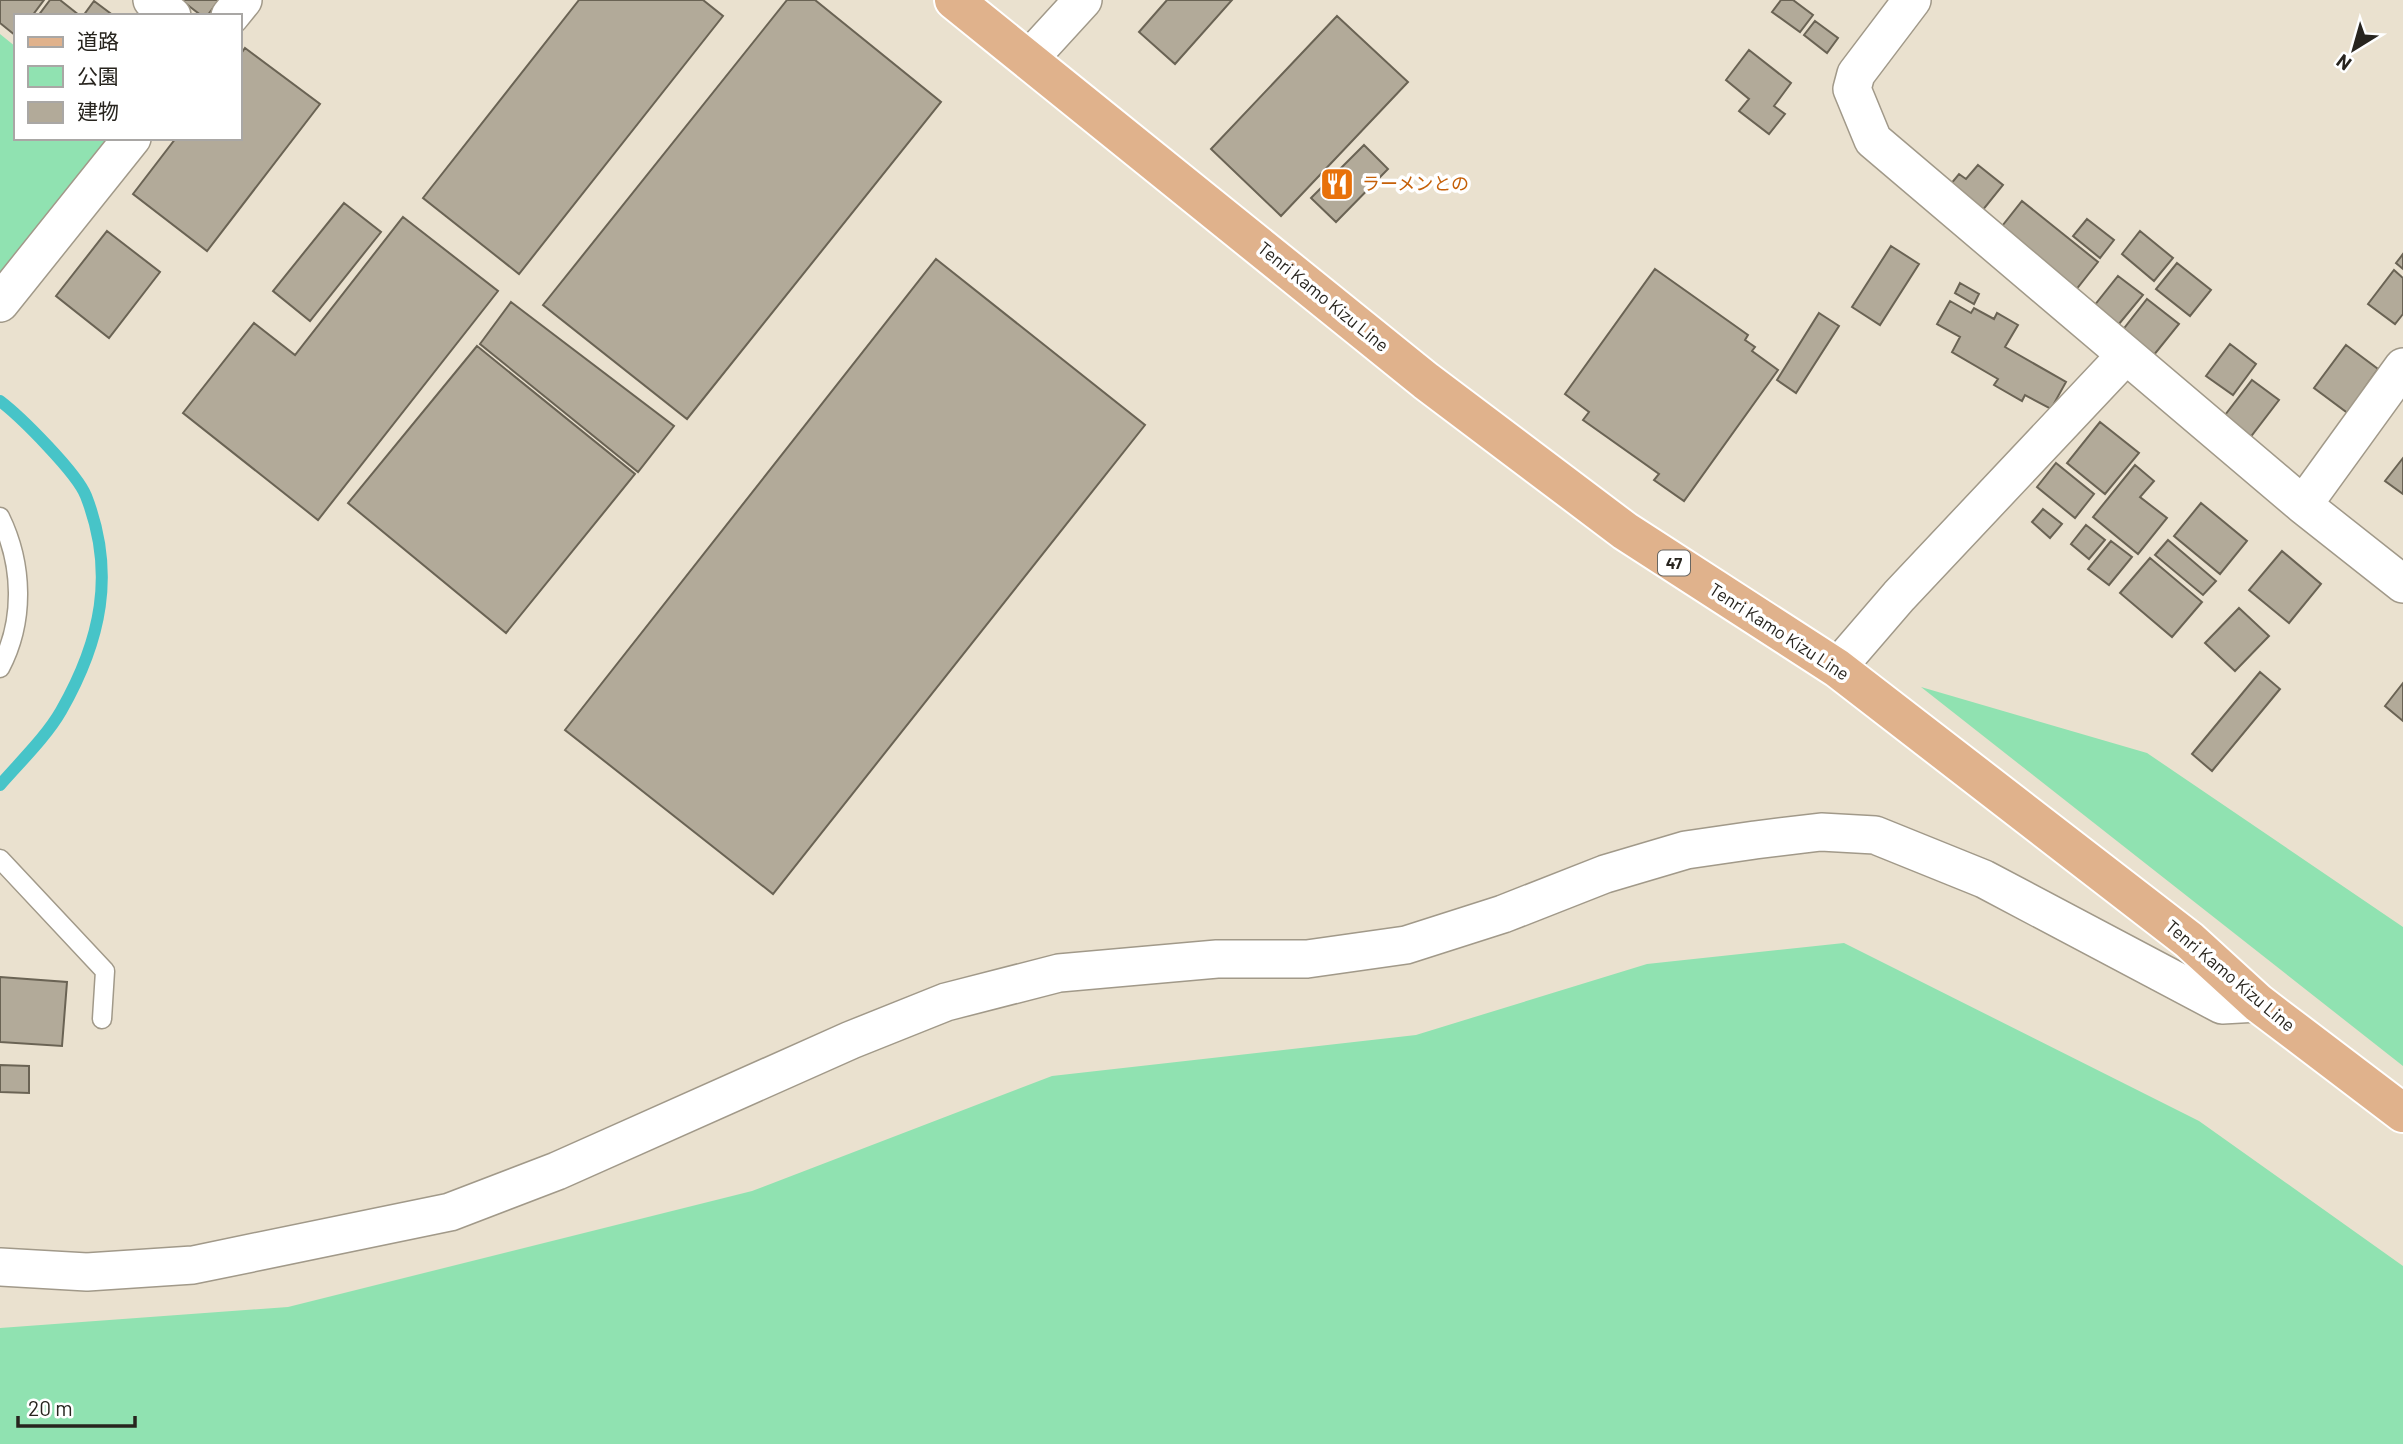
<svg xmlns="http://www.w3.org/2000/svg" width="2403" height="1444" font-family="Barlow,'Noto Sans JP',sans-serif">
	<rect width="100%" height="100%" fill="#eae1cf"/>
	<path fill="#90e2b1" d="M 0,34 L 16,47 L 16,138 L 109,138 L 0,272 Z
		M 1921,687 L 2147,753 L 2403,927 L 2403,1066 Z
		M 1844,943 L 2199,1121 L 2403,1266 L 2403,1444 L 0,1444 L 0,1328 L 288,1307 L 752,1191 L 1052,1076 L 1416,1035 L 1647,964 Z"/>
	<g fill="none" stroke-linecap="round" stroke-linejoin="round">
		<path stroke="#47c4c8" stroke-width="12" d="M 0,401 C 21,417 77,473 86,496 C 116,573 101,641 61,711 C 46,737 20,762 0,785"/>
	</g>
	<path fill="#b2aa99" stroke="#6a6354" stroke-width="2" d="M 0,0 L 44,0 L 32,16 L 16,16 L 16,36 L 0,23 Z
		M 50,0 L 60,0 L 79,15 L 38,16 Z
		M 181,0 L 219,0 L 207,16 L 202,16 Z
		M 579,0 L 703,0 L 723,16 L 519,274 L 423,198 Z
		M 787,0 L 815,0 L 941,102 L 687,419 L 543,305 Z
		M 1167,0 L 1232,0 L 1175,64 L 1139,32 Z
		M 1781,0 L 1793,0 L 1813,15 L 1800,32 L 1772,12 Z
		M 94,1 L 114,16 L 83,16 Z
		M 1337,16 L 1408,82 L 1281,216 L 1211,149 Z
		M 1815,21 L 1838,38 L 1827,53 L 1804,35 Z
		M 245,48 L 320,104 L 207,251 L 133,194 L 176,138 L 240,138 L 240,55 Z
		M 1749,50 L 1791,83 L 1774,106 L 1785,114 L 1769,134 L 1739,111 L 1749,99 L 1726,80 Z
		M 1364,145 L 1388,169 L 1336,222 L 1311,198 Z
		M 1978,165 L 2003,185 L 1978,216 L 1950,185 L 1959,174 L 1966,179 Z
		M 2022,201 L 2098,262 L 2071,296 L 1995,235 Z
		M 344,203 L 381,232 L 310,321 L 273,291 Z
		M 403,217 L 498,291 L 318,520 L 183,413 L 254,323 L 295,355 Z
		M 2087,219 L 2114,240 L 2100,258 L 2073,236 Z
		M 107,231 L 160,272 L 109,338 L 56,296 Z
		M 2140,231 L 2173,258 L 2154,281 L 2122,254 Z
		M 1891,246 L 1919,264 L 1880,325 L 1852,307 Z
		M 2403,254 L 2403,269 L 2396,263 Z
		M 936,259 L 1145,425 L 773,894 L 565,730 Z
		M 2177,263 L 2211,290 L 2190,316 L 2156,289 Z
		M 1655,269 L 1748,335 L 1745,340 L 1755,347 L 1752,351 L 1778,370 L 1684,501 L 1654,480 L 1659,474 L 1583,420 L 1589,412 L 1565,394 Z
		M 2394,270 L 2403,278 L 2403,314 L 2395,324 L 2368,304 Z
		M 2118,276 L 2143,295 L 2114,330 L 2090,311 Z
		M 1960,283 L 1979,294 L 1974,304 L 1955,293 Z
		M 2147,299 L 2179,324 L 2149,361 L 2118,336 Z
		M 1950,301 L 1971,313 L 1974,308 L 1994,319 L 1997,313 L 2018,325 L 2005,347 L 2066,382 L 2051,409 L 2025,395 L 2022,401 L 1994,385 L 1998,379 L 1952,352 L 1960,337 L 1937,324 Z
		M 511,302 L 674,426 L 638,472 L 480,344 Z
		M 1819,313 L 1839,326 L 1796,393 L 1777,380 Z
		M 2230,344 L 2256,364 L 2233,395 L 2206,376 Z
		M 2346,345 L 2378,369 L 2364,389 L 2370,394 L 2353,417 L 2314,388 Z
		M 477,346 L 635,474 L 506,633 L 348,503 Z
		M 2252,380 L 2279,400 L 2249,439 L 2222,419 Z
		M 2100,422 L 2139,453 L 2105,494 L 2067,463 Z
		M 2403,458 L 2403,494 L 2385,481 Z
		M 2056,463 L 2094,494 L 2075,518 L 2037,487 Z
		M 2135,465 L 2154,481 L 2140,497 L 2167,518 L 2138,554 L 2093,517 Z
		M 2201,503 L 2247,541 L 2220,574 L 2174,536 Z
		M 2043,509 L 2062,524 L 2050,538 L 2032,522 Z
		M 2086,525 L 2105,540 L 2089,559 L 2071,544 Z
		M 2168,540 L 2216,581 L 2203,595 L 2155,555 Z
		M 2111,541 L 2132,557 L 2109,585 L 2088,569 Z
		M 2282,551 L 2321,584 L 2289,623 L 2249,590 Z
		M 2150,558 L 2202,602 L 2172,637 L 2120,593 Z
		M 2239,608 L 2269,636 L 2235,671 L 2205,643 Z
		M 2260,672 L 2280,689 L 2212,771 L 2192,754 Z
		M 2403,683 L 2403,721 L 2385,706 Z
		M 0,977 L 67,982 L 62,1046 L 0,1042 Z
		M 0,1065 L 29,1066 L 29,1093 L 0,1092 Z"/>
	<g fill="none" stroke-linecap="round" stroke-linejoin="round">
		<g stroke="#a19989" stroke-width="21">
			<path id="lane" d="M 0,517 C 23,564 25,621 0,668
				M 0,859 L 105,971 L 102,1019"/>
		</g>
		<g stroke="#a19989" stroke-width="40">
			<path id="street" d="M 152,0 L 172,16
				M 1912,0 L 1856,74 L 1852,89 L 1873,140 L 2303,505 L 2403,584
				M 230,16 L 243,0
				M 1029,59 L 1083,0
				M 0,303 L 132,138
				M 2303,505 L 2403,367
				M 1837,668 L 1899,596 L 2126,355
				M 0,1267 L 87,1272 L 193,1265 L 450,1212 L 557,1171 L 851,1040 L 946,1002 L 1059,973 L 1217,959 L 1307,959 L 1406,945 L 1503,914 L 1605,874 L 1686,850 L 1755,840 L 1821,832 L 1875,835 L 1984,879 L 2222,1005 L 2258,1003"/>
		</g>
		<g stroke="#fff" stroke-width="42">
			<path id="primary" d="M 954,0 L 1426,381 L 1625,531 L 1837,668 L 2189,940 L 2258,1003 L 2403,1113"/>
		</g>
		<use href="#lane" stroke="#fff" stroke-width="18"/>
		<use href="#street" stroke="#fff" stroke-width="37"/>
		<use href="#primary" stroke="#e0b28c" stroke-width="38"/>
	</g>
	<defs>
		<g id="restaurant-square" transform="scale(1.75)"><rect x="-9" y="-9" width="18" height="18" rx="4" fill="#e8710a" stroke="#fff"/><path d="M-5-6h1v4h1v-4h1v4h1v-4h1v5L-1.5 .5V6h-2V.5L-5-1ZM5-6V6H3V1.5H1.5Q1.5-4 5-6Z" fill="#fff"/></g>
	</defs>
	<g fill-rule="evenodd">
		<use href="#restaurant-square" x="1337" y="184"/>
	</g>
	<g text-anchor="middle" stroke-width="7" stroke-linejoin="round" paint-order="stroke">
		<rect fill="#fff" stroke="#686662" stroke-width="2" x="1658" y="550.5" width="32" height="25" rx="5"/>
		<g font-size="16" font-weight="bold" fill="#27241e">
			<text x="1674" y="569">47</text>
		</g>
		<g font-size="18" fill="#c56008" stroke="#fff" text-anchor="start">
			<text x="1362" y="190">ラーメンとの</text>
		</g>
		<g font-size="18" fill="#27241e" stroke="#fff">
			<text transform="translate(1323 297) rotate(39)" y="6">Tenri Kamo Kizu Line</text>
			<text transform="translate(1779 632) rotate(33)" y="6">Tenri Kamo Kizu Line</text>
			<text transform="translate(2230 976) rotate(40)" y="6">Tenri Kamo Kizu Line</text>
		</g>
	</g>
	<rect x="14" y="14" width="228" height="126" fill="#ffffff" stroke="#a9a7a5" stroke-width="2"/>
	<rect x="28" y="37" width="35" height="10" fill="#e0b28c" stroke="#a9a7a5" stroke-width="2"/>
	<text x="77" y="49" font-size="21" fill="#27241e">道路</text>
	<rect x="28" y="66" width="35" height="21" fill="#90e2b1" stroke="#a9a7a5" stroke-width="2"/>
	<text x="77" y="84" font-size="21" fill="#27241e">公園</text>
	<rect x="28" y="102" width="35" height="21" fill="#b2aa99" stroke="#a9a7a5" stroke-width="2"/>
	<text x="77" y="119" font-size="21" fill="#27241e">建物</text>
	<g transform="translate(2354 49) rotate(217)" stroke="#ffffff" stroke-width="5" paint-order="stroke">
	<path d="M0-5L12 26L0 18L-12 26Z" fill="#27241e"/>
	<text y="-10" font-size="19" font-weight="bold" text-anchor="middle" fill="#27241e">N</text>
	</g>
	<path d="M18 1416v10h117v-10" fill="none" stroke="#27241e" stroke-width="3.5"/>
	<text x="28" y="1416" font-size="21" fill="#27241e" stroke="#ffffff" stroke-width="5" paint-order="stroke">20 m</text>
</svg>
